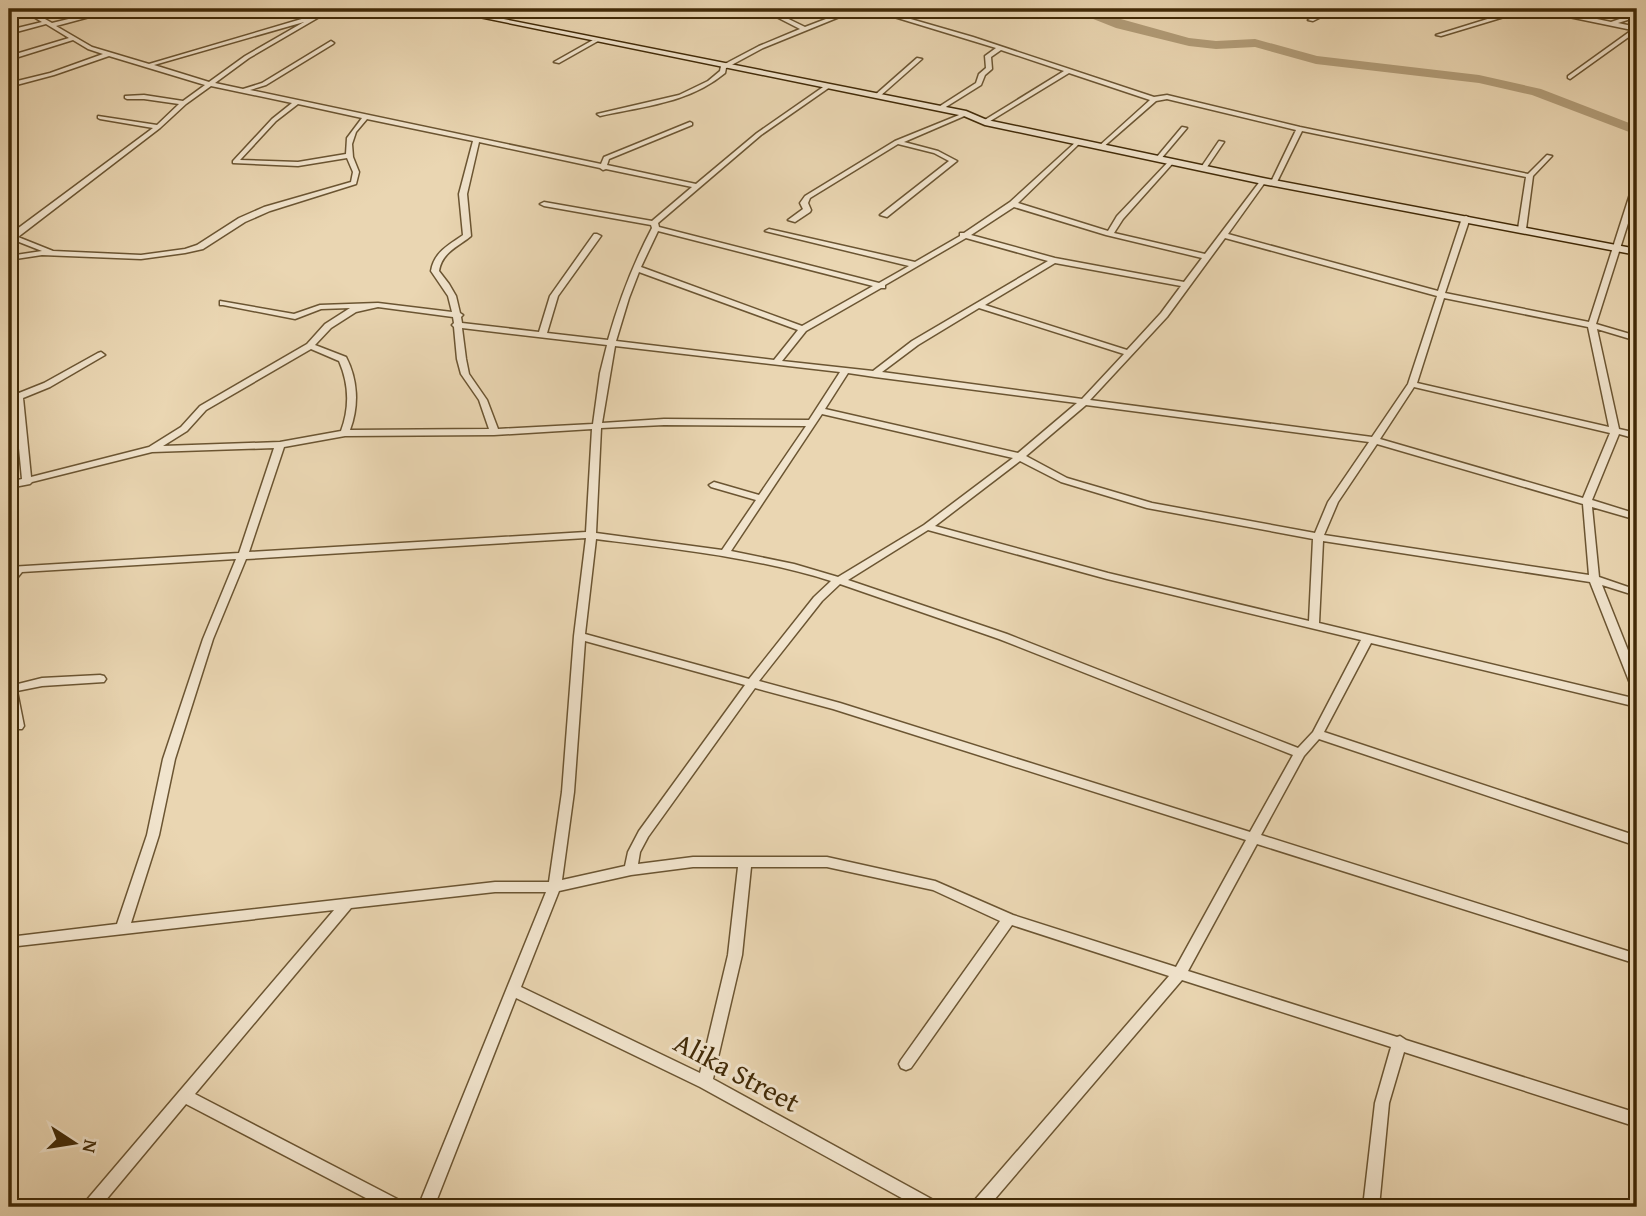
<svg xmlns="http://www.w3.org/2000/svg" width="1646" height="1216" font-family="'Gentium Book Plus',serif">
	<rect width="100%" height="100%" fill="#ead6b2"/>
	<filter id="stains"><feTurbulence type="fractalNoise" baseFrequency=".00286" numOctaves="4"/><feColorMatrix values="0 0 0 0 .2 0 0 0 0 .09 0 0 0 0 .02 0 0 0 .5 -.17"/></filter>
	<radialGradient id="worn" r=".72"><stop offset=".6" stop-color="#630" stop-opacity="0"/><stop offset="1" stop-color="#630" stop-opacity=".3"/></radialGradient>
	<g fill="none" stroke-linecap="round" stroke-linejoin="round">
		<path fill="#b19c78" fill-rule="evenodd" d="M 1068,9 L 1085,9 L 1189,38 L 1216,41 L 1255,39 L 1317,56 L 1479,75 L 1541,89 L 1637,126 L 1637,135 L 1532,95 L 1479,83 L 1316,64 L 1255,47 L 1216,49 L 1189,46 L 1116,28 Z"/>
		<g stroke="#6b5532" stroke-width="3">
			<path id="street" d="M 9,9 L 31,11 L 52,23 L 110,9 L 119,9 L 56,26 L 92,47 L 149,64 L 305,18 C 315,18 322,9 333,9 L 249,58 L 215,83 L 243,89 L 262,83 L 331,41 L 334,43 L 333,44 L 266,85 L 250,90 L 601,164 L 604,157 L 690,122 L 692,123 L 692,125 L 609,159 L 607,165 L 696,184 L 757,133 L 826,85 L 830,85 L 830,87 L 761,135 L 658,223 L 659,227 L 879,283 L 909,266 L 765,231 L 769,229 L 915,262 L 960,236 L 960,233 L 964,233 L 1010,202 L 1078,140 L 1080,141 L 1080,143 L 1018,203 L 1108,231 L 1117,216 L 1169,161 L 1173,161 L 1173,163 L 1123,219 L 1114,233 L 1205,254 L 1261,180 L 1263,179 L 1266,181 L 1228,234 L 1438,291 L 1462,218 L 1466,216 L 1470,218 L 1445,293 L 1589,322 L 1631,191 L 1637,189 L 1637,195 L 1596,324 L 1637,336 L 1637,341 L 1597,329 L 1619,429 L 1637,433 L 1637,439 L 1619,434 L 1592,500 L 1637,514 L 1637,520 L 1592,507 L 1599,577 L 1637,590 L 1637,596 L 1602,585 L 1637,673 L 1637,690 L 1633,689 L 1631,686 L 1590,582 L 1323,541 L 1319,623 L 1637,699 L 1637,707 L 1371,643 L 1324,732 L 1637,836 L 1637,846 L 1319,739 L 1304,756 L 1261,835 L 1637,954 L 1637,964 L 1257,844 L 1188,971 L 1397,1037 L 1400,1036 L 1406,1040 L 1637,1113 L 1637,1127 L 1404,1052 L 1389,1103 L 1379,1207 L 1363,1207 L 1375,1103 L 1391,1047 L 1182,980 L 988,1207 L 970,1207 L 973,1202 L 1169,976 L 1012,925 L 911,1068 L 906,1070 L 901,1068 L 899,1064 L 901,1060 L 1000,921 L 933,890 L 827,867 L 751,867 L 742,955 L 713,1079 L 937,1202 L 940,1207 L 918,1207 L 700,1087 L 516,998 L 434,1207 L 418,1207 L 546,892 L 495,892 L 351,908 L 195,1094 L 403,1202 L 406,1207 L 383,1207 L 186,1104 L 100,1207 L 82,1207 L 85,1202 L 334,910 L 9,947 L 9,937 L 117,924 L 147,835 L 163,759 L 203,639 L 236,559 L 22,572 L 13,583 L 9,584 L 9,575 L 11,573 L 9,573 L 9,567 L 239,553 L 274,448 L 152,452 L 32,482 L 30,484 L 9,488 L 9,482 L 22,479 L 14,397 L 9,392 L 9,384 L 12,385 L 19,393 L 44,383 L 98,353 L 101,352 L 105,355 L 50,387 L 23,398 L 31,477 L 149,447 L 181,427 L 200,406 L 307,344 L 325,324 L 350,308 L 321,309 L 295,319 L 223,305 L 220,305 L 220,301 L 294,314 L 320,305 L 378,303 L 452,312 L 448,296 L 431,271 C 434,252 449,245 463,235 L 459,194 L 473,141 L 367,119 L 356,132 L 352,144 L 353,157 L 359,172 L 356,184 L 270,211 L 245,222 L 203,249 L 185,253 L 141,259 L 42,255 L 9,260 L 9,256 L 42,251 L 14,240 L 9,242 L 9,235 L 153,128 L 100,119 L 98,118 L 98,116 L 157,125 L 179,104 L 144,99 L 127,99 L 125,98 L 125,96 L 144,95 L 183,101 L 205,85 L 109,56 L 54,75 L 9,87 L 9,83 L 50,73 L 103,54 L 88,49 L 73,40 L 9,60 L 9,56 L 69,38 L 46,24 L 9,34 L 9,30 L 42,22 L 27,13 ZM 304,22 L 245,56 L 209,82 L 154,65 ZM 211,86 L 292,103 L 272,119 L 233,161 L 233,163 L 298,166 L 347,158 L 353,172 L 351,182 L 264,207 L 239,218 L 197,245 L 185,249 L 141,255 L 53,251 L 18,237 L 160,128 L 186,104 ZM 298,104 L 362,118 L 347,138 L 346,154 L 298,162 L 240,160 L 276,121 ZM 479,142 L 600,168 L 603,170 L 606,169 L 692,187 L 652,221 L 544,202 L 540,204 L 544,206 L 651,225 L 652,228 C 633,264 619,301 608,340 L 547,333 L 558,296 L 601,236 L 597,234 L 594,234 L 550,296 L 539,332 L 462,323 L 461,317 L 463,315 L 460,313 L 456,296 L 449,284 L 439,271 C 442,252 458,247 471,236 L 467,194 ZM 1014,207 L 1106,235 L 1202,258 L 1184,282 L 1055,258 L 971,235 ZM 658,231 L 873,286 L 802,326 L 641,267 ZM 966,238 L 1048,261 L 912,341 L 873,371 L 782,361 L 806,331 L 881,288 L 885,288 L 885,285 ZM 1225,238 L 1437,296 L 1408,384 L 1372,437 L 1090,400 L 1167,317 ZM 1055,263 L 1181,286 L 1161,313 L 1127,350 L 985,305 ZM 639,272 L 798,330 L 774,360 L 616,341 L 629,298 ZM 1444,298 L 1588,327 L 1609,427 L 1417,383 ZM 378,307 L 453,317 L 454,323 L 452,325 L 454,327 L 457,359 L 461,374 L 479,400 L 489,429 L 350,430 C 359,406 358,380 346,357 L 315,345 L 331,328 L 356,312 ZM 979,308 L 1124,354 L 1082,399 L 882,372 L 918,345 ZM 462,328 L 607,345 L 600,373 L 593,424 L 498,429 L 487,400 L 469,374 L 466,359 ZM 615,346 L 840,372 L 809,420 L 664,419 L 602,423 ZM 311,349 L 339,361 C 349,384 350,407 341,431 L 280,442 L 163,446 L 187,431 L 206,410 ZM 848,373 L 875,377 L 1077,403 L 1018,453 L 825,409 ZM 1414,387 L 1610,433 L 1583,498 L 1380,439 ZM 1086,405 L 1369,442 L 1328,502 L 1315,533 L 1152,503 L 1067,478 L 1026,456 ZM 822,414 L 1013,458 L 924,525 L 838,577 L 794,564 L 731,551 ZM 664,425 L 806,426 L 759,495 L 714,482 L 709,485 L 711,487 L 756,500 L 722,550 L 596,533 L 601,428 ZM 592,429 L 586,532 L 249,552 L 284,447 L 345,436 L 494,435 ZM 1377,444 L 1583,504 L 1589,575 L 1324,535 L 1338,502 ZM 1020,461 L 1061,482 L 1147,508 L 1313,539 L 1309,621 L 1108,573 L 935,526 ZM 928,530 L 1107,579 L 1361,640 L 1313,732 L 1298,748 L 1007,634 L 848,580 ZM 586,538 L 574,636 L 562,792 L 549,882 L 495,882 L 131,923 L 159,835 L 175,759 L 213,639 L 246,559 ZM 596,539 C 675,549 755,557 831,581 L 814,597 L 749,679 L 585,634 ZM 840,584 L 999,639 L 1293,755 L 1250,832 L 840,703 L 759,681 L 822,601 ZM 585,641 L 745,685 L 639,831 L 628,852 L 625,866 L 562,880 L 574,792 ZM 755,688 L 833,709 L 1246,840 L 1176,967 L 1013,915 L 935,881 L 827,857 L 693,857 L 638,864 L 640,852 L 648,837 ZM 693,867 L 738,867 L 728,955 L 700,1073 L 521,987 L 559,891 L 631,875 Z
				M 761,9 L 768,9 L 805,27 L 852,9 L 859,9 L 763,48 L 726,68 L 725,73 C 689,103 644,106 600,116 L 597,114 L 679,95 L 708,81 L 720,71 L 721,66 L 759,46 L 800,29 Z
				M 868,9 L 876,9 L 973,37 L 1154,97 L 1167,95 L 1300,127 L 1528,174 L 1547,155 L 1552,156 L 1533,176 L 1526,229 L 1522,231 L 1518,229 L 1526,177 L 1302,131 L 1277,182 L 1274,184 L 1271,182 L 1296,130 L 1167,99 L 1156,101 L 1101,149 L 1098,147 L 1099,146 L 1150,100 L 1069,73 L 987,123 L 983,123 L 983,121 L 1064,71 L 1001,50 L 991,57 L 992,69 L 985,75 L 981,85 L 941,110 L 937,110 L 937,108 L 976,83 L 979,74 L 986,68 L 985,56 L 996,48 Z
				M 1330,9 L 1337,9 L 1313,21 L 1308,20 Z
				M 1490,9 L 1511,9 L 1569,13 L 1611,22 L 1637,13 L 1637,17 L 1618,23 L 1637,27 L 1637,31 L 1570,79 L 1568,78 L 1568,76 L 1632,30 L 1569,17 L 1514,12 L 1514,14 L 1441,36 L 1436,35 L 1510,12 Z
				M 593,40 L 598,41 L 559,63 L 554,62 Z
				M 917,58 L 922,59 L 879,97 L 875,97 L 875,95 Z
				M 964,113 L 969,114 L 904,142 L 938,151 L 957,161 L 887,217 L 880,215 L 949,161 L 934,153 L 898,144 L 810,198 L 808,203 L 811,210 L 810,212 L 795,222 L 788,220 L 803,209 L 800,203 L 805,196 L 895,141 Z
				M 1182,127 L 1187,128 L 1160,160 L 1156,160 L 1156,158 Z
				M 1219,141 L 1224,142 L 1205,170 L 1201,170 L 1200,169 Z
				M 100,675 L 104,676 L 106,679 L 104,682 L 42,686 L 17,691 L 24,726 L 22,729 L 14,729 L 9,707 L 9,682 L 14,685 L 42,678 Z"/>
		</g>
		<g stroke="#412a07" stroke-width="3">
			<path id="secondary" d="M 440,9 L 453,9 L 966,111 L 987,120 L 1263,178 L 1637,249 L 1637,255 L 1263,184 L 985,125 L 964,116 Z"/>
		</g>
		<use href="#street" fill="#f1e4cd" fill-rule="evenodd"/>
		<use href="#secondary" fill="#f1e4cd" fill-rule="evenodd"/>
	</g>
	<g text-anchor="middle" stroke-width="6" stroke-linejoin="round" paint-order="stroke">
		<g font-size="28" fill="#412a07" stroke="#f1e4cd">
			<text transform="translate(737 1072) rotate(28)" y="10">Alika Street</text>
		</g>
	</g>
	<rect width="1646" height="1216" fill="none" stroke="#ead6b2" stroke-width="35"/>
	<rect x="10" y="10" width="1625" height="1195" fill="none" stroke="#412a07" stroke-width="3.5"/>
	<rect x="18" y="18" width="1611" height="1181" fill="none" stroke="#412a07" stroke-width="2"/>
	<g transform="translate(74 1143) rotate(102)" stroke="#f1e4cd" stroke-width="5" paint-order="stroke">
	<path d="M0-5L12 26L0 18L-12 26Z" fill="#412a07"/>
	<text y="-10" font-size="19" font-weight="bold" text-anchor="middle" fill="#412a07">N</text>
	</g>
	<rect width="100%" height="100%" filter="url(#stains)"/>
	<rect width="100%" height="100%" fill="url(#worn)"/>
</svg>
